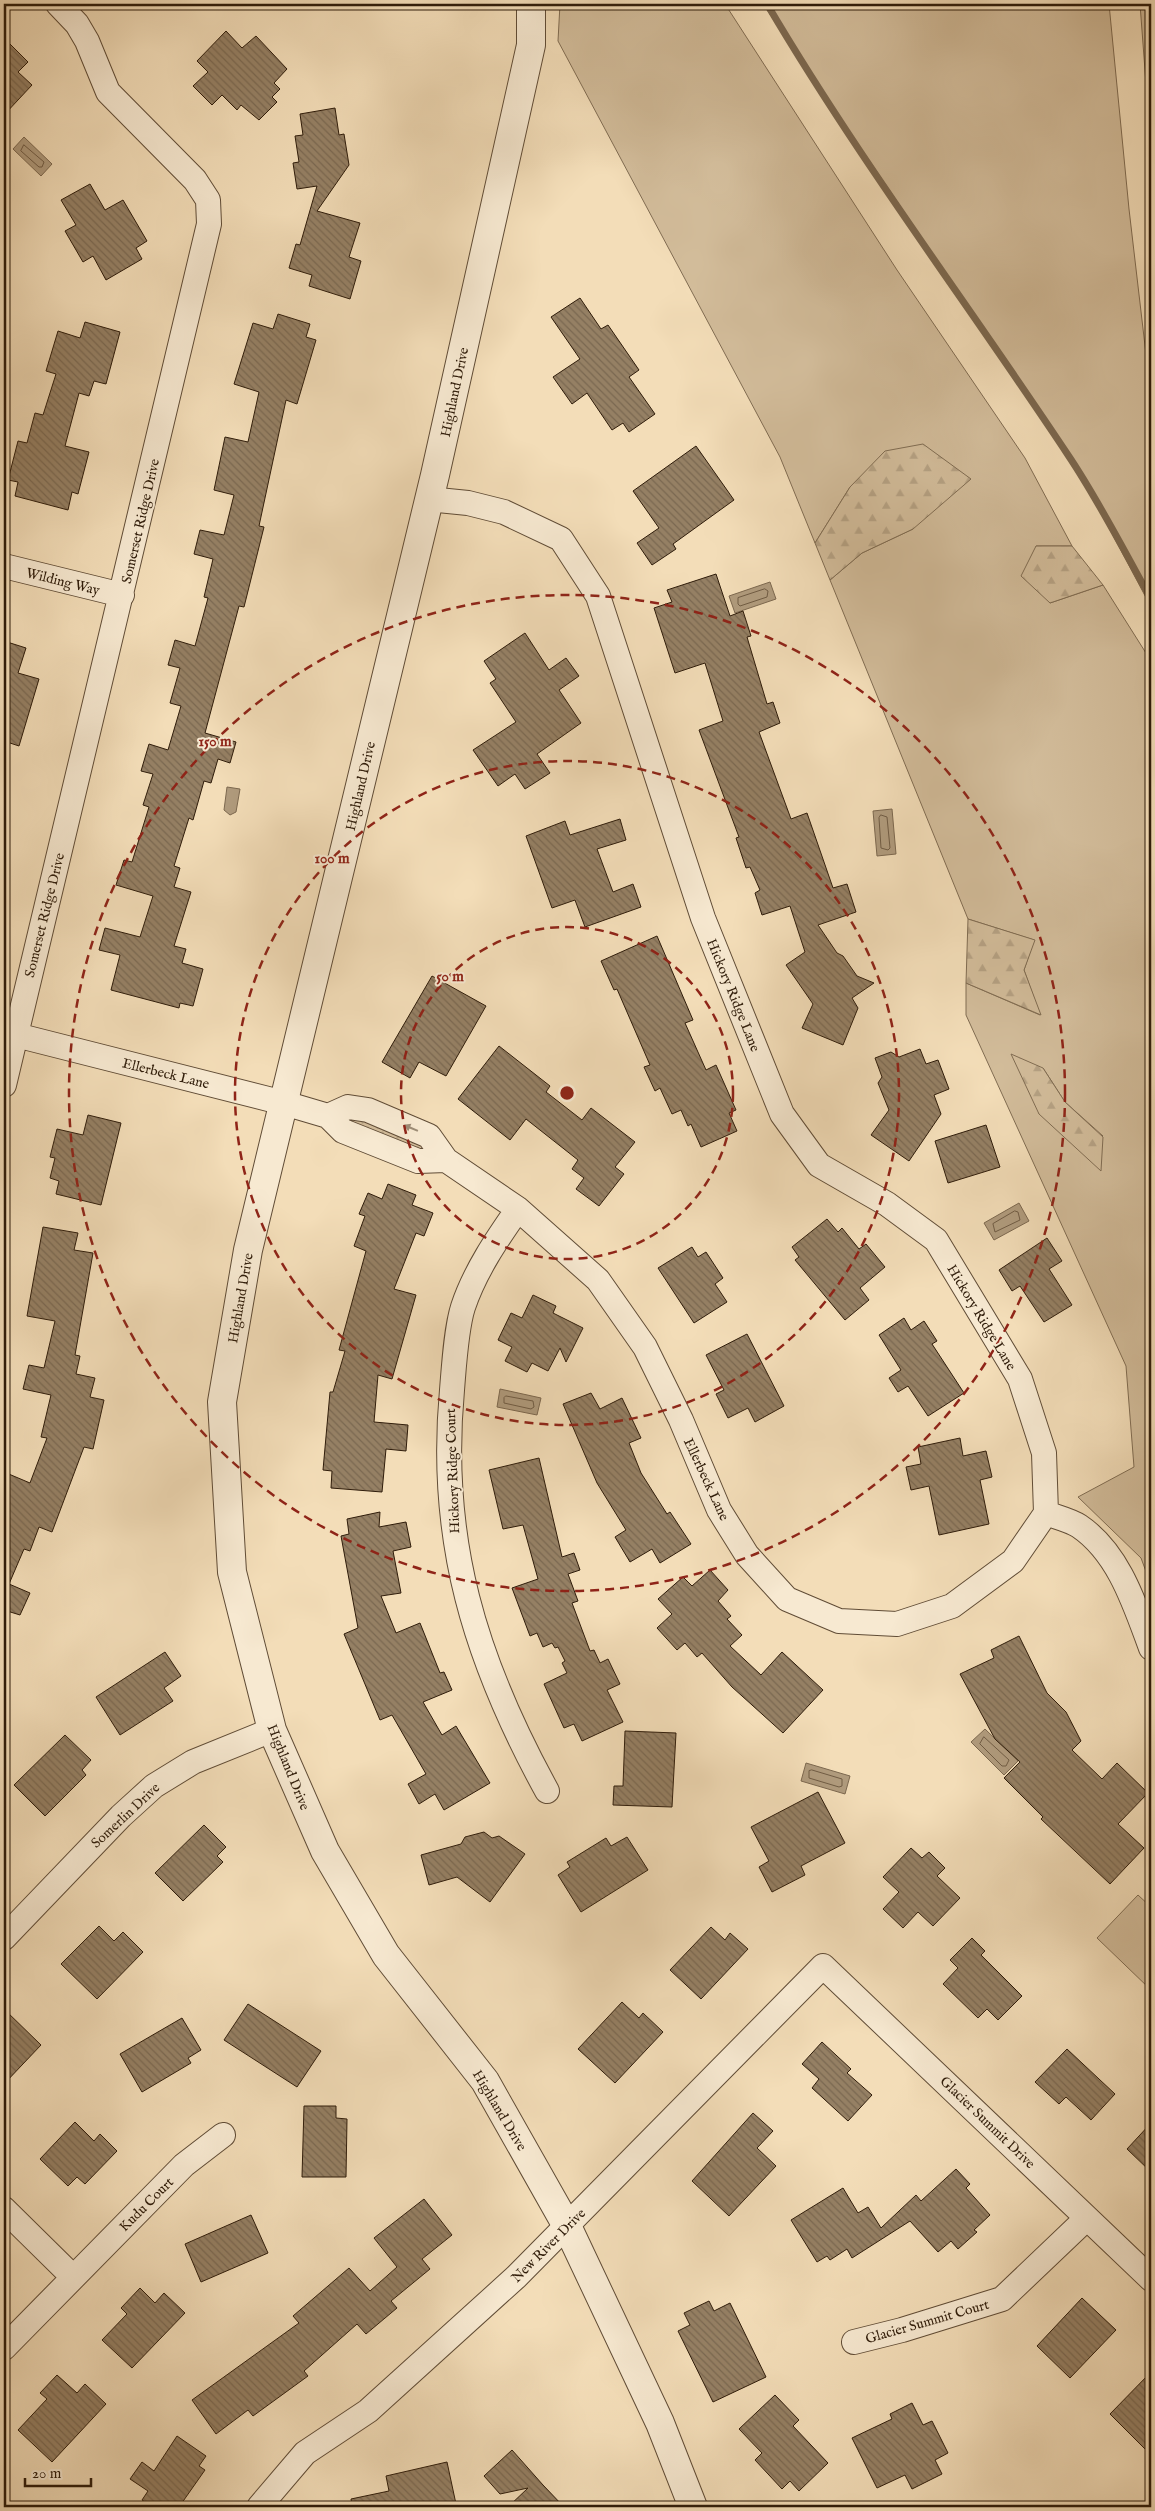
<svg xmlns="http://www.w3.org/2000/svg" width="1155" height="2511" font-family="'IM FELL English',serif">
	<defs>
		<pattern id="forest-firs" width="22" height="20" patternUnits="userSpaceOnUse" patternTransform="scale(1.25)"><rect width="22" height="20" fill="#d2bc9a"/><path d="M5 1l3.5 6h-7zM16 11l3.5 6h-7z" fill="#b5a183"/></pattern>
		<pattern id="garden-dots" width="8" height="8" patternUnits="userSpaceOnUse" patternTransform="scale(1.25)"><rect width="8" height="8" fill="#d2bc9a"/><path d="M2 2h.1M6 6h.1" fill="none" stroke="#b5a183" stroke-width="1.8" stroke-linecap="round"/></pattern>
		<pattern id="building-back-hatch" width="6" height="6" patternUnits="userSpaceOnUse" patternTransform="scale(1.25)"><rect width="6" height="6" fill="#958064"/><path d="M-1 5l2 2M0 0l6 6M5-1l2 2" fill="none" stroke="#7a6851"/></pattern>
	</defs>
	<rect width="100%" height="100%" fill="#f3ddb8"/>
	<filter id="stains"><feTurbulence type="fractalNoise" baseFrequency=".004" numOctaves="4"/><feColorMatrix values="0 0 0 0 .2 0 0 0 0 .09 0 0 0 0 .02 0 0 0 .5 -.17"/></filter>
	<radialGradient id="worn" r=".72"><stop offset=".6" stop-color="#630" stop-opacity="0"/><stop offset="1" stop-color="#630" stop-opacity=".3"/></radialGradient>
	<path fill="#d2bc9a" stroke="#806c52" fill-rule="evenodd" d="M 560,4 L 725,4 L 897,270 L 1025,458 L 1072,546 L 1036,546 L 1050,603 L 1103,585 L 1151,661 L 1151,1585 L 1141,1558 L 1078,1497 L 1134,1467 L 1126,1366 L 966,1015 L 966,983 L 1040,1015 L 1024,970 L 1034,940 L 968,919 L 830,580 L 862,553 L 913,529 L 850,487 L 815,543 L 780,457 L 558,41 ZM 1043,1068 L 1065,1102 L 1103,1136 L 1039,1114 Z
		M 763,4 L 1109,4 L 1129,209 L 1151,397 L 1151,607 L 1074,462 Z
		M 1140,4 L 1151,4 L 1151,150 Z
		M 1138,1895 L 1151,1907 L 1151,1990 L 1097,1938 Z"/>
	<path fill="url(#forest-firs)" stroke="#806c52" d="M 923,444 L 971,479 L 913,529 L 862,553 L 830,580 L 815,543 L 850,487 L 885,451 Z
		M 1036,546 L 1072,546 L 1103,585 L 1050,603 L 1021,576 Z
		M 968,919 L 1035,940 L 1024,970 L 1041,1015 L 966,983 Z
		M 1011,1054 L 1043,1068 L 1065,1102 L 1103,1137 L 1101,1171 L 1039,1114 Z"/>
	<path fill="url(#garden-dots)" stroke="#806c52" d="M 350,1115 L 402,1131 L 428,1150 L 411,1151 L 346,1119 Z"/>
	<path fill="#b09b7d" stroke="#7c684f" d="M 24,137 L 52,164 L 41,176 L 13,149 Z
		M 770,582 L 776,599 L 735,613 L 729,596 Z
		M 227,787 L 240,789 L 236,812 L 230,815 L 224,810 Z
		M 892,809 L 896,854 L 877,856 L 873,811 Z
		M 1019,1203 L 1029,1221 L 994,1240 L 984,1223 Z
		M 500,1389 L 541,1398 L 537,1415 L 497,1407 Z
		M 985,1729 L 1018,1761 L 1004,1775 L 971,1742 Z
		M 806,1763 L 850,1776 L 845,1794 L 801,1781 Z"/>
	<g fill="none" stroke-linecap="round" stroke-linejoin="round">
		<path stroke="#705c44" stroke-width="1" d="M 24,145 L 44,162 L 42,167 L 39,167 L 21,151 Z
			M 765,589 L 768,591 L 767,597 L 740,606 L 738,604 L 738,598 Z
			M 881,815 L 887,817 L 890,848 L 888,850 L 881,848 L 879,818 Z
			M 1015,1211 L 1018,1212 L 1020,1220 L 995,1232 L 993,1224 Z
			M 506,1396 L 533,1401 L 534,1407 L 531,1409 L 504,1403 L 504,1398 Z
			M 984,1737 L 1009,1760 L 1006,1766 L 1002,1766 L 980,1744 Z
			M 812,1770 L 842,1779 L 842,1786 L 839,1787 L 809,1778 L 809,1771 Z"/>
		<path stroke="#7c684f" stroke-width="7" d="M 767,4 C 859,160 968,304 1068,455 C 1099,501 1124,551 1151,599"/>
	</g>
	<path fill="url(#building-back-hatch)" stroke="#2f1c0a" d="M 226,31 L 242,48 L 256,36 L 287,69 L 274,83 L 280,89 L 272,97 L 277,102 L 259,120 L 241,105 L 237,110 L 222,95 L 212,105 L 193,86 L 208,72 L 197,61 Z
		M 4,38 L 28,62 L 18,72 L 32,85 L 4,115 Z
		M 335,108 L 339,135 L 344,134 L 349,165 L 317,211 L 360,223 L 349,257 L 361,261 L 350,299 L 309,286 L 312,275 L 289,268 L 296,244 L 300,245 L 317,186 L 297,189 L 293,163 L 299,162 L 295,136 L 303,135 L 300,114 Z
		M 90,184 L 105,210 L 123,200 L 147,241 L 136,248 L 142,259 L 106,280 L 93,256 L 83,262 L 65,231 L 76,225 L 61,200 Z
		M 580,298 L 601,329 L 608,325 L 639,370 L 629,377 L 655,414 L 629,432 L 623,423 L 612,430 L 587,393 L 572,404 L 553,377 L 580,359 L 551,317 Z
		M 278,314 L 310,324 L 306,337 L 316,340 L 297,404 L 286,400 L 259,526 L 264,527 L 244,607 L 239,606 L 205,733 L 236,742 L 230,763 L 218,759 L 211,783 L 204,781 L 193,820 L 189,818 L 174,866 L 180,868 L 174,887 L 191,892 L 174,946 L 186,949 L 182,963 L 203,969 L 193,1006 L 180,1003 L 179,1008 L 111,990 L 120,955 L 99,950 L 105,928 L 140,937 L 153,896 L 116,885 L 124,860 L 132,862 L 149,807 L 143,805 L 153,774 L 141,771 L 149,744 L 168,750 L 181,706 L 170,703 L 180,668 L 168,665 L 175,640 L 195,646 L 208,598 L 204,597 L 213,559 L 194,554 L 200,530 L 224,535 L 234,495 L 214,490 L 225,437 L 248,442 L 259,392 L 234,384 L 253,323 L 273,329 Z
		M 85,322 L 120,332 L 106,384 L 94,381 L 89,396 L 79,393 L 65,446 L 89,452 L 78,494 L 72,492 L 68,510 L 15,496 L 18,482 L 8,480 L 18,441 L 27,443 L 35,413 L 43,415 L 56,374 L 46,371 L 58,331 L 80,338 Z
		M 696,446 L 734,500 L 673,544 L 676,549 L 652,565 L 637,543 L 659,528 L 633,491 Z
		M 716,574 L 730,616 L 743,611 L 751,636 L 747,637 L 767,704 L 773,702 L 780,723 L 759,732 L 791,819 L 807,813 L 833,888 L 847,884 L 856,912 L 818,925 L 837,953 L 843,956 L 857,976 L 874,983 L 852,998 L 858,1008 L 843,1045 L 802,1028 L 813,1004 L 786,965 L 805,952 L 790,906 L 762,915 L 755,893 L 760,890 L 750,867 L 746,868 L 736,838 L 739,837 L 699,730 L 723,721 L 705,663 L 675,673 L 654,608 L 672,602 L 667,590 Z
		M 525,633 L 549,670 L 566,658 L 579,676 L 559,690 L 581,723 L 537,754 L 550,773 L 525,789 L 515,774 L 498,786 L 473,750 L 516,722 L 490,683 L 496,679 L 484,661 Z
		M 4,641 L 26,648 L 18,673 L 39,679 L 19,746 L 4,741 Z
		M 620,819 L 626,840 L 597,849 L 613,892 L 633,884 L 641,907 L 585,927 L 575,900 L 552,908 L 526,836 L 565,821 L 570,835 Z
		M 657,936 L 693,1020 L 685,1023 L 706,1070 L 716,1065 L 736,1110 L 729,1113 L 737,1131 L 701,1147 L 691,1124 L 688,1126 L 681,1110 L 672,1114 L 660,1088 L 655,1091 L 644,1067 L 650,1065 L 617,989 L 614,990 L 601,961 Z
		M 432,976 L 486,1006 L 446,1076 L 419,1062 L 410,1078 L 382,1062 Z
		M 499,1046 L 550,1086 L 546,1092 L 582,1120 L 591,1108 L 635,1142 L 615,1167 L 624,1174 L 599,1206 L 576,1189 L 584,1178 L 572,1169 L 578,1160 L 526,1119 L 510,1140 L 458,1099 Z
		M 920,1049 L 926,1064 L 938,1060 L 949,1089 L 934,1095 L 941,1114 L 909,1161 L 871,1135 L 889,1110 L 878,1083 L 882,1077 L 875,1058 L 891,1052 L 899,1057 Z
		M 88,1115 L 121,1123 L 101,1205 L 56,1194 L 59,1181 L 50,1178 L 55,1158 L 50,1157 L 57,1129 L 83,1135 Z
		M 986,1125 L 1000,1167 L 948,1183 L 935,1141 Z
		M 388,1184 L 416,1195 L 412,1205 L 433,1213 L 424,1236 L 416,1233 L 394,1289 L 416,1295 L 392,1379 L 378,1375 L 374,1422 L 408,1425 L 406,1451 L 386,1449 L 382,1492 L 331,1488 L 332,1471 L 323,1470 L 330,1392 L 333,1392 L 345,1351 L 339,1350 L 366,1251 L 354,1246 L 365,1216 L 359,1214 L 368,1193 L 382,1199 Z
		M 827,1219 L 838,1232 L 842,1228 L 859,1249 L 866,1244 L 885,1267 L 860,1288 L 869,1300 L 845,1320 L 795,1260 L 799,1257 L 792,1247 Z
		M 43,1227 L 78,1233 L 74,1250 L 93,1253 L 75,1355 L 80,1356 L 76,1374 L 95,1378 L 90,1397 L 104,1400 L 93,1449 L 84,1447 L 52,1532 L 39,1527 L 30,1551 L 24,1549 L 9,1584 L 30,1593 L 20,1615 L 4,1610 L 4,1472 L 30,1483 L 47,1438 L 41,1437 L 51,1395 L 23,1389 L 29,1365 L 44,1368 L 55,1321 L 27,1316 Z
		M 1047,1238 L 1062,1261 L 1049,1269 L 1072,1305 L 1044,1322 L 1020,1286 L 1012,1291 L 999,1270 Z
		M 692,1247 L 698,1257 L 706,1252 L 723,1278 L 715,1284 L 727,1302 L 694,1323 L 658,1268 Z
		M 533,1295 L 556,1306 L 553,1313 L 583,1328 L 566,1362 L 560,1348 L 548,1371 L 532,1363 L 527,1372 L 505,1361 L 512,1347 L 498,1340 L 511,1313 L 522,1318 Z
		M 904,1318 L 911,1330 L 924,1321 L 937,1341 L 932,1344 L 964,1393 L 928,1416 L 908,1386 L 898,1392 L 889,1378 L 901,1370 L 879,1335 Z
		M 747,1334 L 784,1406 L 755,1422 L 748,1408 L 728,1418 L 716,1394 L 724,1390 L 706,1355 Z
		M 591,1393 L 600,1409 L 622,1398 L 641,1438 L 629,1443 L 641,1473 L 667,1514 L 670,1512 L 691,1544 L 660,1563 L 652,1549 L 630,1562 L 615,1537 L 626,1530 L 597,1483 L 563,1404 Z
		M 960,1438 L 963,1456 L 986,1451 L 992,1477 L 980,1480 L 989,1524 L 939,1535 L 929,1486 L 911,1490 L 906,1467 L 921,1464 L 918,1447 Z
		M 539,1458 L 562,1557 L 574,1553 L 580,1570 L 568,1574 L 578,1601 L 572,1603 L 590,1651 L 594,1650 L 600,1663 L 608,1659 L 620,1684 L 607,1690 L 623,1722 L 582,1741 L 574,1724 L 564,1728 L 544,1684 L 567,1673 L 562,1663 L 565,1661 L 558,1647 L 555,1648 L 552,1643 L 543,1647 L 537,1633 L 530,1636 L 512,1588 L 538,1579 L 523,1525 L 503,1529 L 489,1470 Z
		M 380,1512 L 379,1527 L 406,1522 L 411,1547 L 393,1551 L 401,1593 L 381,1596 L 396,1633 L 420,1623 L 440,1673 L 444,1672 L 452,1690 L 423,1702 L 442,1735 L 456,1726 L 490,1783 L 444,1810 L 435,1794 L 419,1804 L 408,1784 L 426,1774 L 392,1715 L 380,1720 L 344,1634 L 358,1628 L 341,1536 L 349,1534 L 347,1519 Z
		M 710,1570 L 728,1590 L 718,1601 L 731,1616 L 727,1619 L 742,1635 L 730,1646 L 761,1675 L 782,1652 L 823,1690 L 783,1733 L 732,1687 L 702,1653 L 697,1657 L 685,1643 L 677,1650 L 657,1628 L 672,1614 L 658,1599 L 683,1577 L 692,1586 Z
		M 1019,1636 L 1047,1693 L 1066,1712 L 1081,1741 L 1072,1750 L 1102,1779 L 1117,1763 L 1148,1793 L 1118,1824 L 1144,1848 L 1110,1884 L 1041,1819 L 1043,1817 L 1004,1778 L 1020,1762 L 995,1739 L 960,1674 L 994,1658 L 991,1650 Z
		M 165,1652 L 181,1676 L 164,1688 L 173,1701 L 120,1735 L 96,1697 Z
		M 625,1731 L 676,1733 L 672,1807 L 613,1805 L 614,1786 L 623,1786 Z
		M 65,1735 L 91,1760 L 82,1770 L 86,1775 L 45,1816 L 14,1785 Z
		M 818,1792 L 845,1843 L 801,1866 L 805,1875 L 772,1892 L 759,1867 L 769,1861 L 751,1827 Z
		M 204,1825 L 226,1847 L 217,1856 L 223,1862 L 183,1901 L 155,1873 Z
		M 484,1832 L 492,1838 L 499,1836 L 525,1854 L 490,1902 L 457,1877 L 429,1885 L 421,1855 L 461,1844 L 465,1837 Z
		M 627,1837 L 648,1870 L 581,1912 L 558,1875 L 570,1867 L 567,1862 L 606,1838 L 611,1846 Z
		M 911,1848 L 922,1858 L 929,1852 L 945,1868 L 937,1876 L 960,1898 L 933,1926 L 918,1912 L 903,1928 L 883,1909 L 899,1892 L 883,1877 Z
		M 99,1926 L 114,1941 L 123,1932 L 143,1952 L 97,1999 L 61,1964 Z
		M 711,1927 L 725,1940 L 730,1933 L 748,1949 L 701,1999 L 670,1970 Z
		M 972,1938 L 985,1951 L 981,1955 L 1022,1996 L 998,2020 L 987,2009 L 978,2018 L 943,1984 L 958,1968 L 950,1960 Z
		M 622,2002 L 639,2018 L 643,2013 L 663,2032 L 615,2083 L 578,2049 Z
		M 248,2004 L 321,2051 L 297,2087 L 224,2040 Z
		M 4,2009 L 41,2045 L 4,2084 Z
		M 182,2018 L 201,2050 L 188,2058 L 191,2063 L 142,2092 L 120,2054 Z
		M 822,2042 L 851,2069 L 847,2073 L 872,2095 L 848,2121 L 812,2088 L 819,2079 L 802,2064 Z
		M 1067,2049 L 1115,2094 L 1091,2120 L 1066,2097 L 1059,2104 L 1035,2082 Z
		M 304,2106 L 336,2106 L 336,2118 L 347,2119 L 346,2177 L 302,2177 Z
		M 753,2113 L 773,2131 L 757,2148 L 776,2166 L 729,2216 L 692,2181 Z
		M 75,2122 L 94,2141 L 100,2134 L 117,2151 L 85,2184 L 77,2177 L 68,2186 L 40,2159 Z
		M 1151,2123 L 1151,2172 L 1127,2149 Z
		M 956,2169 L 970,2184 L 966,2188 L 990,2215 L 974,2230 L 977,2232 L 958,2249 L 951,2241 L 938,2252 L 910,2221 L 852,2258 L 847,2249 L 830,2260 L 827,2256 L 817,2262 L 791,2220 L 843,2188 L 858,2213 L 868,2207 L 881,2228 L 916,2195 L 921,2201 Z
		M 424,2199 L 452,2235 L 422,2259 L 430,2269 L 391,2301 L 397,2308 L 366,2334 L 357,2324 L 304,2371 L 308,2376 L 253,2416 L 248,2410 L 216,2434 L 192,2400 L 299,2323 L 293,2316 L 349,2268 L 370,2291 L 397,2267 L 374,2238 Z
		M 251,2215 L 268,2253 L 201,2282 L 185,2244 Z
		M 140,2288 L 155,2303 L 164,2293 L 185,2313 L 132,2368 L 102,2340 L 127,2314 L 121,2308 Z
		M 1082,2298 L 1116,2330 L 1070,2378 L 1037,2346 Z
		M 709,2301 L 714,2311 L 730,2303 L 766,2377 L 713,2402 L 678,2331 L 690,2325 L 684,2313 Z
		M 1151,2372 L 1151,2455 L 1110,2414 Z
		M 57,2375 L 77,2393 L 85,2384 L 106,2404 L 52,2462 L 18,2430 L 47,2399 L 40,2393 Z
		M 775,2395 L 799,2420 L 793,2426 L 828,2463 L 799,2491 L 790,2481 L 782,2489 L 755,2460 L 762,2453 L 739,2429 Z
		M 912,2403 L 923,2425 L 932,2421 L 948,2453 L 935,2460 L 942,2474 L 912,2489 L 905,2475 L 877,2488 L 852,2438 L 892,2419 L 890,2414 Z
		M 177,2436 L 206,2456 L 199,2466 L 205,2470 L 179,2507 L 153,2507 L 142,2500 L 148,2491 L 130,2479 L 142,2462 L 154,2471 Z
		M 512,2450 L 543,2485 L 564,2507 L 508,2507 L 528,2488 L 500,2494 L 484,2476 Z
		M 447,2462 L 456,2504 L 441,2507 L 352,2507 L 351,2499 L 389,2491 L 386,2476 Z"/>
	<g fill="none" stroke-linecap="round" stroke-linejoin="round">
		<g stroke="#604c36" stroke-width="26">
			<path id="minor" d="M 428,499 L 468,503 L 504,512 L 561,539 L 598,596 L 703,918 L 782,1114 L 819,1165 L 887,1204 L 936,1240 L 1020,1379 L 1044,1453 L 1046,1513
				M 4,566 L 122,595
				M 4,1032 L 284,1103 L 328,1116 L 343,1131 L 418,1161 L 446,1160
				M 4,1085 L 209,224 L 208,200 L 195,180 L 108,92 L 87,41 L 77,24 L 58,4
				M 328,1116 L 348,1107 L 368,1110 L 429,1136 L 446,1160 L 518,1209 L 598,1280 L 645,1347 L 681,1420 L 719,1510 L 747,1555 L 787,1599 L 839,1621 L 897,1624 L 952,1606 L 1013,1561 L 1046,1513
				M 518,1209 C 497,1239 475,1271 463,1307 C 456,1329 454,1366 452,1390 C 438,1540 475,1660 547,1791
				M 1046,1513 C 1056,1517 1070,1520 1079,1526 C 1119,1553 1135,1605 1151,1648
				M 4,1938 L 121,1816 L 154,1786 L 193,1762 L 272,1730
				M 4,2209 L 73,2277
				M 854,2342 L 902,2330 L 1002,2299 L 1087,2218
				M 4,2348 L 184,2165 L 223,2135
				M 259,2507 L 305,2453 L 368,2411 L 516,2277 L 823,1966 L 1151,2279"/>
		</g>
		<g stroke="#604c36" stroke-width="30">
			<path id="tertiary" d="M 531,4 L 531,45 L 435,475 L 248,1250 L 222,1402 L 232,1572 L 272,1730 L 325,1851 L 386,1955 L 485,2081 L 567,2226 L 660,2423 L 693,2507"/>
		</g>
		<use href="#minor" stroke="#f7e9d1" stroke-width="24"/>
		<use href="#tertiary" stroke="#f7e9d1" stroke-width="28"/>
	</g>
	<defs><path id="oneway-solid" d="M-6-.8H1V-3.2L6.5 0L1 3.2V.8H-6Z" transform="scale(1.25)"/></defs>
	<use fill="#9d8d77" href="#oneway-solid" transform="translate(411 1128) rotate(-157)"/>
	<g fill="none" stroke="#8f2418" stroke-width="2.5" stroke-dasharray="9 6">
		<circle cx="567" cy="1093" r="166"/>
		<circle cx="567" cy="1093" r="332"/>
		<circle cx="567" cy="1093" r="498"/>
	</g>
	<g text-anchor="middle" stroke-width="4" stroke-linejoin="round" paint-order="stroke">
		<g font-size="14" fill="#2f1c0a" stroke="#f7e9d1">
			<text transform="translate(454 392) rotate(-78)" y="5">Highland Drive</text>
			<text transform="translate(140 521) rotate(-77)" y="5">Somerset Ridge Drive</text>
			<text transform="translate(63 581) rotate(14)" y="5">Wilding Way</text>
			<text transform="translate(360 786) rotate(-77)" y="5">Highland Drive</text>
			<text transform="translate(44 915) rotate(-76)" y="5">Somerset Ridge Drive</text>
			<text transform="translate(734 995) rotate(68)" y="5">Hickory Ridge Lane</text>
			<text transform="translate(166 1073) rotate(14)" y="5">Ellerbeck Lane</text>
			<text transform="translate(240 1298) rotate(-80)" y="5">Highland Drive</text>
			<text transform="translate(982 1317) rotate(59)" y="5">Hickory Ridge Lane</text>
			<text transform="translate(452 1471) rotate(-92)" y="5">Hickory Ridge Court</text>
			<text transform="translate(707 1479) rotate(65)" y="5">Ellerbeck Lane</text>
			<text transform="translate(289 1767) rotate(68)" y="5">Highland Drive</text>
			<text transform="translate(125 1815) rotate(-43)" y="5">Somerlin Drive</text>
			<text transform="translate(500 2110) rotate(59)" y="5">Highland Drive</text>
			<text transform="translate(988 2122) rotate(44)" y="5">Glacier Summit Drive</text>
			<text transform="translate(146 2204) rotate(-45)" y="5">Kudu Court</text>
			<text transform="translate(548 2245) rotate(-45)" y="5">New River Drive</text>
			<text transform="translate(927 2321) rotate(-16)" y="5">Glacier Summit Court</text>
		</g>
	</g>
	<circle cx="567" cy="1093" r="8" fill="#8f2418" stroke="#f7e9d1" stroke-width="2.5"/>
	<g font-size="15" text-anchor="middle" font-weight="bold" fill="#8f2418" stroke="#f7e9d1" stroke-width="4" stroke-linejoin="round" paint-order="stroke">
		<text x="215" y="746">150 m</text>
		<text x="332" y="863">100 m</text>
		<text x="450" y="981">50 m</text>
	</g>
	<rect width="1155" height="2511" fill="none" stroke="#f3ddb8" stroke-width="20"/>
	<rect x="5" y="5" width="1145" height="2501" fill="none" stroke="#2f1c0a" stroke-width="2.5"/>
	<rect x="10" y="10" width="1135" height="2491" fill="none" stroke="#2f1c0a"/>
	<path d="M25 2478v8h66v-8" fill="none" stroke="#2f1c0a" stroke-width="2.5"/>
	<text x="32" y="2478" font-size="15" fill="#2f1c0a" stroke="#f7e9d1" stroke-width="4" paint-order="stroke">20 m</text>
	<rect width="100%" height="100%" filter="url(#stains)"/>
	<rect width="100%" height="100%" fill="url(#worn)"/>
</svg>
